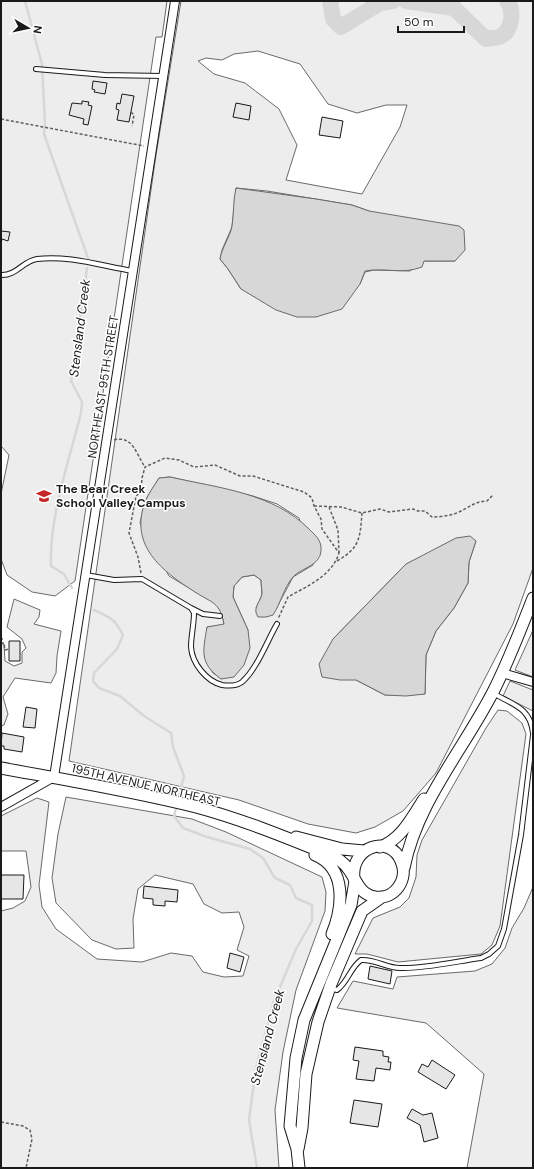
<svg xmlns="http://www.w3.org/2000/svg" width="534" height="1169" font-family="'DM Sans',sans-serif">
	<rect width="100%" height="100%" fill="#fff"/>
	<path fill="#ededed" stroke="#6a6a6a" fill-rule="evenodd" d="M 1,1 L 167,1 L 162,37 L 156,37 L 75,581 L 55,596 L 32,592 L 7,575 L 1,559 L 1,494 L 9,455 L 1,446 Z
		M 181,1 L 533,1 L 533,568 L 513,624 L 436,773 L 403,811 L 375,827 L 356,833 L 308,824 L 239,800 L 69,761 L 156,155 ZM 258,51 L 300,64 L 328,104 L 357,113 L 386,105 L 407,105 L 400,127 L 362,194 L 286,180 L 297,145 L 279,109 L 245,83 L 214,74 L 198,61 L 206,58 L 222,60 L 234,54 ZM 236,188 L 267,191 L 352,205 L 369,211 L 455,261 L 423,261 L 410,271 L 374,270 L 365,272 L 360,284 L 241,289 L 228,269 L 220,259 L 222,250 L 232,227 ZM 170,477 L 253,496 L 277,504 L 299,518 L 313,565 L 293,577 L 276,609 L 256,608 L 262,595 L 261,580 L 254,575 L 242,577 L 234,586 L 233,597 L 248,630 L 222,679 L 213,673 L 207,663 L 207,627 L 224,625 L 222,613 L 216,604 L 169,576 L 140,523 L 145,501 L 159,478 ZM 476,541 L 469,562 L 468,583 L 454,608 L 436,631 L 426,655 L 425,694 L 385,695 L 356,680 L 333,639 L 406,564 Z
		M 14,599 L 40,610 L 39,617 L 34,624 L 61,631 L 57,656 L 56,673 L 51,683 L 15,678 L 3,697 L 8,714 L 4,725 L 1,726 L 1,644 L 4,644 L 5,661 L 14,666 L 22,663 L 22,652 L 26,648 L 22,639 L 7,627 Z
		M 533,630 L 533,677 L 515,670 Z
		M 510,681 L 533,690 L 533,711 L 503,696 Z
		M 498,710 L 507,711 L 522,723 L 526,734 L 500,926 L 492,945 L 481,954 L 398,962 L 367,954 L 355,954 L 373,918 L 400,907 L 409,898 L 416,877 L 417,855 L 422,840 L 486,728 Z
		M 66,797 L 192,819 L 226,832 L 322,877 L 326,892 L 325,911 L 296,990 L 283,1052 L 275,1110 L 279,1168 L 1,1168 L 1,911 L 13,908 L 25,901 L 31,887 L 26,851 L 1,851 L 1,816 L 37,798 L 49,802 L 39,885 L 42,907 L 56,929 L 97,959 L 142,962 L 171,953 L 192,956 L 203,972 L 224,977 L 243,976 L 249,956 L 237,950 L 244,927 L 239,912 L 222,913 L 204,904 L 193,884 L 155,875 L 138,889 L 133,919 L 134,948 L 116,949 L 92,940 L 56,903 L 52,878 L 58,834 Z
		M 533,887 L 533,1168 L 467,1168 L 484,1074 L 426,1023 L 337,1008 L 353,981 L 393,989 L 397,977 L 475,971 L 492,964 L 505,948 L 512,928 L 524,908 Z"/>
	<path fill="#d7d7d7" stroke="#6a6a6a" d="M 236,188 L 316,199 L 352,205 L 369,211 L 459,226 L 464,230 L 465,250 L 455,261 L 424,261 L 422,267 C 401,275 386,267 365,271 L 360,284 L 342,309 L 316,317 L 297,317 L 276,310 L 241,289 L 228,269 L 220,259 C 222,247 230,237 232,226 C 234,213 233,200 236,188 Z
		M 170,477 C 219,488 274,493 310,530 C 315,535 321,540 321,548 C 322,566 302,567 293,577 C 284,587 281,603 273,615 L 266,617 L 258,617 C 252,608 260,603 262,594 C 262,590 261,584 261,580 L 254,575 L 242,577 L 234,586 L 233,597 L 248,630 L 250,648 L 244,665 L 234,677 L 221,679 C 199,663 203,651 207,627 L 224,624 C 220,602 212,603 195,592 C 162,571 129,546 145,502 C 148,494 154,486 159,478 Z
		M 470,536 L 476,541 L 469,562 L 468,583 L 454,608 L 436,631 L 426,655 L 425,694 L 406,696 L 385,695 L 356,680 L 340,680 L 322,677 L 319,664 L 333,639 L 406,564 L 456,538 Z"/>
	<g fill="none" stroke-linecap="round" stroke-linejoin="round">
		<path stroke="#d7d7d7" stroke-width="2.5" d="M 25,1 L 42,64 L 45,124 L 44,134 L 88,258
			M 72,588 L 64,574 L 51,566 C 49,517 69,461 81,413 L 82,402 L 71,381 L 87,268
			M 94,610 C 110,617 115,619 123,635 L 117,649 L 94,673 L 93,681 L 99,688 L 120,696 L 144,716 L 171,733 L 173,747 L 184,776 L 178,800
			M 177,805 L 174,816 L 183,828 L 207,837 L 250,849 L 263,858 L 275,878 L 290,885 L 296,898 L 312,905 L 312,921 L 296,949 L 274,1001 L 256,1068 L 249,1120 L 257,1168"/>
		<path stroke="#d7d7d7" stroke-width="16" d="M 330,1 L 333,19 L 341,27 L 380,3 L 393,1
			M 406,1 L 454,8 L 486,39 C 490,38 495,38 499,37 C 512,32 515,11 507,1"/>
	</g>
	<path fill="#e6e6e6" stroke="#1a1a1a" d="M 93,81 L 107,83 L 105,94 L 94,92 L 95,90 L 92,89 Z
		M 122,94 L 134,96 L 129,122 L 117,120 L 119,110 L 116,109 L 117,103 L 120,104 Z
		M 82,101 L 89,102 L 88,105 L 92,106 L 88,125 L 83,124 L 84,119 L 69,115 L 72,103 L 82,104 Z
		M 236,103 L 251,106 L 249,120 L 233,117 Z
		M 322,117 L 343,121 L 340,138 L 319,135 Z
		M 1,231 L 10,232 L 8,241 L 2,239 L 1,244 Z
		M 9,641 L 20,641 L 20,661 L 9,661 Z
		M 26,707 L 37,709 L 35,728 L 23,727 Z
		M 2,733 L 24,737 L 22,752 L 4,749 L 4,746 L 1,746 Z
		M 1,875 L 24,875 L 23,899 L 1,899 Z
		M 144,886 L 178,890 L 177,902 L 165,901 L 165,906 L 153,905 L 153,899 L 143,898 Z
		M 230,953 L 244,957 L 240,972 L 227,968 Z
		M 370,966 L 392,971 L 390,984 L 368,979 Z
		M 355,1047 L 383,1051 L 383,1056 L 389,1057 L 388,1062 L 391,1062 L 390,1070 L 376,1068 L 374,1081 L 356,1079 L 359,1061 L 353,1060 Z
		M 432,1060 L 455,1075 L 446,1089 L 418,1072 L 422,1064 L 428,1067 Z
		M 354,1100 L 382,1104 L 378,1127 L 350,1123 Z
		M 412,1109 L 423,1115 L 432,1113 L 438,1138 L 424,1142 L 420,1125 L 407,1118 Z"/>
	<g fill="none" stroke-linecap="round" stroke-linejoin="round">
		<g stroke="#1a1a1a" stroke-width="6">
			<path id="lane" d="M 36,69 L 105,75 L 163,76
				M 1,275 C 16,276 23,261 37,259 C 68,255 102,266 133,271
				M 86,575 L 114,580 L 142,579 L 191,608 L 203,614 L 220,616
				M 191,608 L 194,613 C 194,624 191,636 191,647 C 192,663 206,681 222,685 C 229,686 237,686 242,682 C 257,669 267,641 277,624
				M 493,693 C 513,705 530,707 533,733
				M 330,988 L 337,990 C 348,982 350,968 361,960 C 375,959 387,968 400,968 C 423,969 458,961 481,958 L 489,954 L 498,946 L 504,929 L 521,835 L 533,735"/>
		</g>
		<g stroke="#1a1a1a" stroke-width="10">
			<path id="street" d="M 502,673 L 533,682
				M 1,807 L 54,777 L 175,1"/>
		</g>
		<g stroke="#1a1a1a" stroke-width="13">
			<path id="secondary" d="M 1,768 C 66,780 132,791 196,807 C 241,819 285,837 327,854 C 336,857 344,862 349,870 C 357,881 359,894 375,897 C 395,900 409,879 401,861 C 390,834 350,846 354,879
				M 296,837 L 342,849 L 364,851
				M 380,847 C 402,839 412,817 424,799
				M 315,855 C 347,868 343,907 332,934
				M 404,868 C 417,802 464,749 494,690 C 509,660 521,629 533,598
				M 298,1149 L 302,1128 L 306,1074 L 318,1022 L 331,984 L 362,911 L 382,897
				M 299,1168 L 297,1149 L 290,1126 L 296,1058 L 304,1020 L 351,905 L 355,881"/>
		</g>
		<path stroke="#5f5f5f" stroke-width="1.5" stroke-dasharray="3 2" stroke-linecap="butt" d="M 131,112 L 134,115 L 132,126
			M 1,119 L 144,146
			M 114,440 C 133,435 136,454 145,467
			M 314,506 L 341,507 L 362,513 L 380,509 L 389,512 L 413,509 L 418,511 L 425,511 L 432,517 C 439,517 447,516 454,514 C 466,510 474,501 487,501 L 493,495
			M 329,507 L 338,530 L 339,553
			M 337,561 C 360,548 360,538 362,513
			M 141,573 L 138,557 L 129,533 L 136,496 L 141,492 L 142,478 L 145,467 L 165,458 L 179,460 L 194,467 L 215,465 L 240,476 L 253,476 L 304,492 L 312,498 L 314,506 L 321,519 L 322,529 L 339,553 C 332,576 307,586 288,597 L 278,619
			M 1,639 L 3,639
			M 1,643 L 4,643 L 5,650 L 9,649
			M 1,1122 L 23,1126 L 30,1130 L 32,1139 L 26,1168"/>
		<use href="#lane" stroke="#fff" stroke-width="4"/>
		<use href="#street" stroke="#fff" stroke-width="8"/>
		<use href="#secondary" stroke="#fff" stroke-width="11"/>
	</g>
	<defs>
		<g id="school-bare" transform="scale(1.2)"><path d="M0-5L7-2L0 1L-7-2ZM-4 1L0 2.5L4 1V4Q0 6-4 4Z" fill="#c62828" stroke="#fff" stroke-width="2.5" paint-order="stroke"/></g>
	</defs>
	<g fill-rule="evenodd">
		<use href="#school-bare" x="44" y="496"/>
	</g>
	<g text-anchor="middle" stroke-width="3" stroke-linejoin="round" paint-order="stroke">
		<g font-size="12" fill="#1a1a1a" stroke="#fff">
			<text transform="translate(103 387) rotate(-81)" y="4">NORTHEAST 95TH STREET</text>
			<text transform="translate(146 785) rotate(13)" y="4">195TH AVENUE NORTHEAST</text>
		</g>
		<g font-size="12" font-weight="bold" fill="#1a1a1a" stroke="#fff" text-anchor="start">
			<text x="56" y="493">The Bear Creek<tspan x="56" dy="14">School Valley Campus</tspan></text>
		</g>
		<g font-size="13" font-style="italic" fill="#1a1a1a" stroke="#fff">
			<text transform="translate(79 328) rotate(-83)" y="5">Stensland Creek</text>
			<text transform="translate(267 1037) rotate(-75)" y="5">Stensland Creek</text>
		</g>
	</g>
	<rect width="534" height="1169" fill="none" stroke="#1a1a1a" stroke-width="4"/>
	<g transform="translate(28 28) rotate(99)" stroke="#ffffff" stroke-width="3" paint-order="stroke">
	<path d="M0-3L7 15L0 10L-7 15Z" fill="#1a1a1a"/>
	<text y="-6" font-size="11" font-weight="bold" text-anchor="middle" fill="#1a1a1a">N</text>
	</g>
	<path d="M398 26v6h66v-6" fill="none" stroke="#1a1a1a" stroke-width="2"/>
	<text x="404" y="26" font-size="12" fill="#1a1a1a" stroke="#ffffff" stroke-width="3" paint-order="stroke">50 m</text>
</svg>
